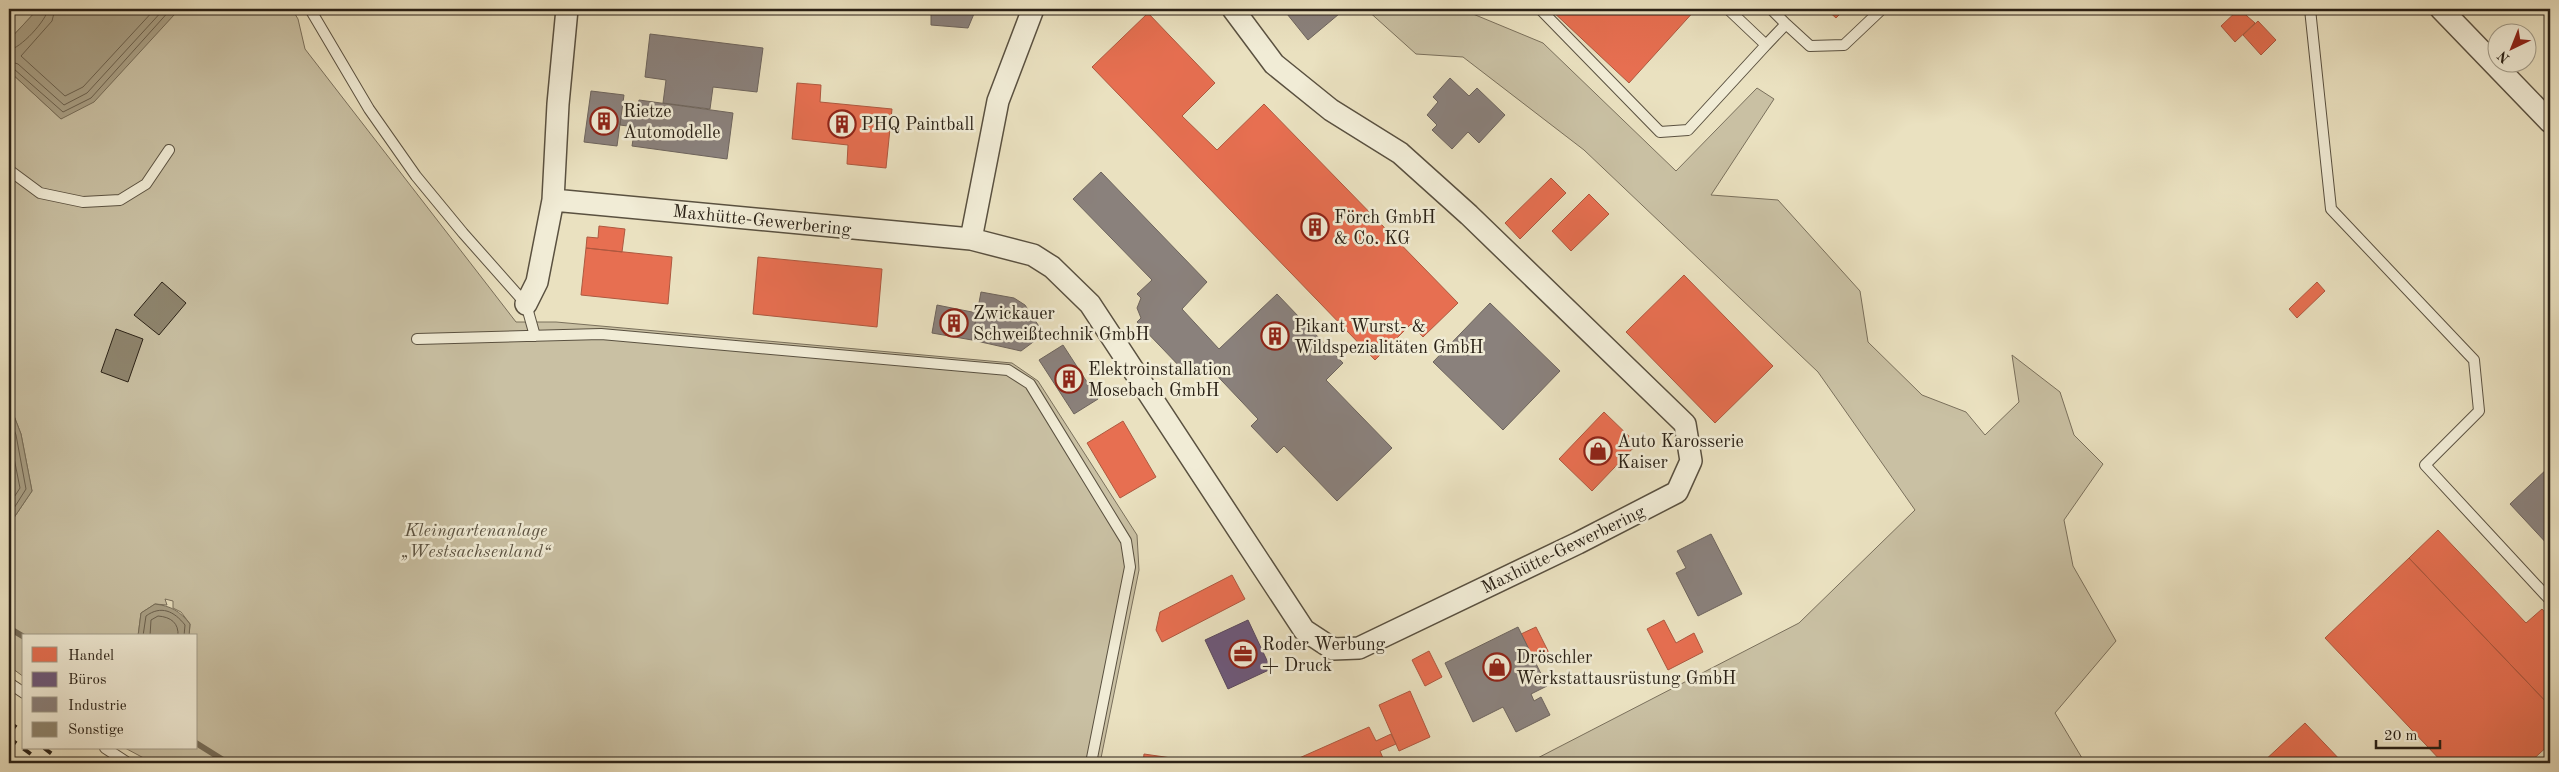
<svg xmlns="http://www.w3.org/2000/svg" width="2559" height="772" font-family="'Old Standard TT',serif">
	<rect width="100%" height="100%" fill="#eae1c0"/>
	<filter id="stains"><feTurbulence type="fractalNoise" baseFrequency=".004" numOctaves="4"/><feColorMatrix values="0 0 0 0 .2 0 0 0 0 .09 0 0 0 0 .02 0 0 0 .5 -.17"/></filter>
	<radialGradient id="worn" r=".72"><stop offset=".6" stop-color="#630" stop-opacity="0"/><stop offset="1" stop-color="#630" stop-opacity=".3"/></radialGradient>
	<path fill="#c9c0a3" stroke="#7a705c" d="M 9,9 L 38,9 L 9,40 Z
		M 176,9 L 292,9 L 298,19 L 305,49 L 516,322 L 556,322 L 1012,363 L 1038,381 L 1137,535 L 1139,570 L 1100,763 L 153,763 L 125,748 L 196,748 L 196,636 L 189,636 L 190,624 L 181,612 L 173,608 L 173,601 L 165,599 L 167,605 L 155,604 L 141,613 L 138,636 L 24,636 L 24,677 L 9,666 L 9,525 L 32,491 L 21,434 L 9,403 L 9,71 L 61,119 L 174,15 Z
		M 1366,9 L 1461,9 L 1543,43 L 1676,171 L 1757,88 L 1774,99 L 1711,195 L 1778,200 L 1860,291 L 1868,342 L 1922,395 L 1966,412 L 1985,435 L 2019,402 L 2012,355 L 2060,392 L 2074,435 L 2103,464 L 2064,520 L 2073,566 L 2116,641 L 2055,713 L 2085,763 L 1528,763 L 1799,623 L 1915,510 L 1818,372 L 1584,150 L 1463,57 L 1416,54 Z"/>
	<path fill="#a9a086" stroke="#766d59" d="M 38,9 L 176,9 L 174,15 L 94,102 L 61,119 L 9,71 L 9,40 Z
		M 9,403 L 21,434 L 32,491 L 9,525 Z
		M 155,604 C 171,606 180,611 190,624 L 189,636 L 138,636 L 141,613 Z"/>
	<path fill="#e76f51" stroke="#ae583f" d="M 1550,9 L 1696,9 L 1629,83 Z
		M 1826,9 L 1845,9 L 1836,18 Z
		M 2239,9 L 2255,23 L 2235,42 L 2221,26 Z
		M 1148,13 L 1215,83 L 1182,116 L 1217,150 L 1264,104 L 1458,303 L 1423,337 L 1411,324 L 1375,360 L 1092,67 Z
		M 2258,21 L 2276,40 L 2261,55 L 2243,35 Z
		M 797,83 L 821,85 L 820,102 L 892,109 L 886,168 L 847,164 L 848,145 L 792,139 Z
		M 1551,178 L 1566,193 L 1520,239 L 1505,223 Z
		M 1589,194 L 1609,214 L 1571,251 L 1552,231 Z
		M 599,226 L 625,229 L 622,252 L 586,248 L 587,237 L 598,238 Z
		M 586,248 L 672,257 L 668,304 L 581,295 Z
		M 758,257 L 882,269 L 877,327 L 753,314 Z
		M 1684,275 L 1773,366 L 1715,423 L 1626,332 Z
		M 2317,282 L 2325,291 L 2297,318 L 2289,309 Z
		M 1604,412 L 1637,444 L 1592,491 L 1559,459 Z
		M 1123,421 L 1156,477 L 1120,498 L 1087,443 Z
		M 2438,530 L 2526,623 L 2542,609 L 2550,618 L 2550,706 L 2409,558 Z
		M 2409,558 L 2550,706 L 2550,744 L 2529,763 L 2443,763 L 2325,638 Z
		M 1232,575 L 1245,599 L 1162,642 L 1156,630 L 1160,612 Z
		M 1664,620 L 1676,643 L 1694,633 L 1703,652 L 1668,670 L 1647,629 Z
		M 1536,627 L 1549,653 L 1534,660 L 1521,634 Z
		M 1429,651 L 1442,677 L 1425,686 L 1412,660 Z
		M 1410,691 L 1430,737 L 1399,751 L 1379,705 Z
		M 2305,723 L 2343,763 L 2262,763 Z
		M 1369,727 L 1376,741 L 1391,734 L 1396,744 L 1380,751 L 1385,763 L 1288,763 Z
		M 1144,754 L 1206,763 L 1143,763 Z"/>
	<path fill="#6d597a" stroke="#59485c" d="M 1248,620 L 1271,669 L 1228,689 L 1205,640 Z"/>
	<path fill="#8a817c" stroke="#6d645d" d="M 931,9 L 976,9 L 968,28 L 931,25 Z
		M 1283,9 L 1345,9 L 1308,40 Z
		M 650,34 L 763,48 L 757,92 L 713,87 L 710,109 L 663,103 L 666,80 L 645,77 Z
		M 1450,78 L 1469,96 L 1477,88 L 1505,115 L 1479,143 L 1468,132 L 1452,149 L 1432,130 L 1437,125 L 1427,115 L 1438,102 L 1433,97 Z
		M 591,91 L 624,95 L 617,146 L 584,142 Z
		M 639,100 L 733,113 L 727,159 L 632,146 L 635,127 L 620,125 L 621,116 L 636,119 Z
		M 1101,172 L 1207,282 L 1182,309 L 1219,349 L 1277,294 L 1343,363 L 1326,380 L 1392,448 L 1337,501 L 1284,446 L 1277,453 L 1251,426 L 1258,419 L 1205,363 L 1199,371 L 1192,374 L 1183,370 L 1137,322 L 1141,318 L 1137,308 L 1141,298 L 1137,294 L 1152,280 L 1073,199 Z
		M 981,292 L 1014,298 L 1025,305 L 1044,334 L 1021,351 L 972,340 Z
		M 1490,303 L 1560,371 L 1503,430 L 1433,362 Z
		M 937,305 L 977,313 L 972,340 L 932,333 Z
		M 1063,345 L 1098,399 L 1074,414 L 1039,360 Z
		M 2550,466 L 2550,547 L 2510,504 Z
		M 1711,534 L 1742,594 L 1698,616 L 1676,573 L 1686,568 L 1677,551 Z
		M 1518,627 L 1547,686 L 1531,694 L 1534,701 L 1541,697 L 1550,715 L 1516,732 L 1503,707 L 1473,722 L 1445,663 Z"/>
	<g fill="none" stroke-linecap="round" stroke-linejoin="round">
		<path stroke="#6a604e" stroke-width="1" d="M 55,9 L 52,21 L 21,56 L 65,96 L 83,87 L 155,9
			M 9,50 C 20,49 47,20 48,9
			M 9,61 L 18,64 L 64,105 L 87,93 L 164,9
			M 9,68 L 14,69 L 63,112 L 91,98 L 171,9
			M 9,416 L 16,435 L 26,489 L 9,516
			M 9,433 L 20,488 L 9,505
			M 143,636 L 146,616 C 161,605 174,611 185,625 L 184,636
			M 150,636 L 151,620 L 158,616 C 171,617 179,623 178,636"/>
		<path stroke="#766d59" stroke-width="6" d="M 9,628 L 24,637
			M 196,743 L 228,763"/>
	</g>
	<path fill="#8e856e" stroke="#2a2116" d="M 162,282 L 186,303 L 159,335 L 134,315 Z
		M 116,329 L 143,339 L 128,382 L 101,372 Z"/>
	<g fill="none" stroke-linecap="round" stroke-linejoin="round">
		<g stroke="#5a5140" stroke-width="12">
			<path id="service" d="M 310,9 L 369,109 L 416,176 L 463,233 L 526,304 L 535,336
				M 1540,9 L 1660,132 L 1688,130 L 1766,45 L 1728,9
				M 1771,9 L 1786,24
				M 2310,9 L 2331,209 L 2474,360 L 2479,411 L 2425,465 L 2550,600
				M 1766,45 L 1786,24 L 1810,46 L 1844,45 L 1882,9
				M 9,170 L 40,193 L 83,202 L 120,200 L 146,184 L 169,150
				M 417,339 L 601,334 L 1008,370 L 1030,384 L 1126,541 L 1130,567 L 1091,763
				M 9,683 L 24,693
				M 105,748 L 128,763"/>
		</g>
		<g stroke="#5a5140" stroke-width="24">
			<path id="minor" d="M 2441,9 L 2550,122
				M 553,200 L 558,104 L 567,9
				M 971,239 L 998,101 L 1033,9
				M 526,304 L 537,282 L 553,200 L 971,239 L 1033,255 L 1052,267 L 1090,304 L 1304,630 L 1333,649 L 1359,648 L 1578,543 L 1677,492 L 1691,461 L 1685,424 L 1469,215 L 1400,153 L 1331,110 L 1274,64 L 1233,9"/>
		</g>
		<use href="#service" stroke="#f1ecd6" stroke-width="10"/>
		<use href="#minor" stroke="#f1ecd6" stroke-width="21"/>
		<path stroke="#2a2116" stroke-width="4" stroke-dasharray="9 9" stroke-linecap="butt" d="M 9,722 L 24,733
			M 9,738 L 43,763
			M 44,748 L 64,763
			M 9,758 L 16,763"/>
	</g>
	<defs>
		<g id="building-ring" transform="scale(1.4375)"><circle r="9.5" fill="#f1ecd6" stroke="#8f2418" stroke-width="1.5"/><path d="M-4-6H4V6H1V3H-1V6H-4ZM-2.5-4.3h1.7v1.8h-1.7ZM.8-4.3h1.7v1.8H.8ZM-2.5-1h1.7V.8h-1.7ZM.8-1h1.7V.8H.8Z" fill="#8f2418"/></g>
		<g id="shop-ring" transform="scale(1.4375)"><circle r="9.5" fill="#f1ecd6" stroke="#8f2418" stroke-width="1.5"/><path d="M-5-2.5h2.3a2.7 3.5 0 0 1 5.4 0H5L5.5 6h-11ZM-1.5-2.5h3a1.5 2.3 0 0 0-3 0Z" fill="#8f2418"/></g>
		<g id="office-ring" transform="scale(1.4375)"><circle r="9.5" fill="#f1ecd6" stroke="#8f2418" stroke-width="1.5"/><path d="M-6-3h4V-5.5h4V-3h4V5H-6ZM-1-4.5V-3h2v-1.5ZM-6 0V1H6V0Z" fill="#8f2418"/></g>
	</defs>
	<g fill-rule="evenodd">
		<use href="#building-ring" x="604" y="121"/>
		<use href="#building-ring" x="842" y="124"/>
		<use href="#building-ring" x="1315" y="227"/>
		<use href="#building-ring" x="954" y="323"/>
		<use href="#building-ring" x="1275" y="336"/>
		<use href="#building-ring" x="1069" y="379"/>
		<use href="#shop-ring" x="1598" y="451"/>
		<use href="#office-ring" x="1243" y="654"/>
		<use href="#shop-ring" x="1497" y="667"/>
	</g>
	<g text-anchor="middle" stroke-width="5" stroke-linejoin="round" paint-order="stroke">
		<g font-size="18" fill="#2a2116" stroke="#f1ecd6" text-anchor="start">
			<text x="623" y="117">Rietze<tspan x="623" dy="21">Automodelle</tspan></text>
			<text x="861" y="130">PHQ Paintball</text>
			<text x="1334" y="223">Förch GmbH<tspan x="1334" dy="21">&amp; Co. KG</tspan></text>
			<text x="973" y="319">Zwickauer<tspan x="973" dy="21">Schweißtechnik GmbH</tspan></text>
			<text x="1294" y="332">Pikant Wurst- &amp;<tspan x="1294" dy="21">Wildspezialitäten GmbH</tspan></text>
			<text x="1088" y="375">Elektroinstallation<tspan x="1088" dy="21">Mosebach GmbH</tspan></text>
			<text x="1617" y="447">Auto Karosserie<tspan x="1617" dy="21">Kaiser</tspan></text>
			<text x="1262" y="650">Roder Werbung<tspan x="1262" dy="21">+ Druck</tspan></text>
			<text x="1516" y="663">Dröschler<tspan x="1516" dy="21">Werkstattausrüstung GmbH</tspan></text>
		</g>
		<g font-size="18" fill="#2a2116" stroke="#f1ecd6">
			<text transform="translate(762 220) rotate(6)" y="6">Maxhütte-Gewerbering</text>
			<text transform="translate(1563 549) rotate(-26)" y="6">Maxhütte-Gewerbering</text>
		</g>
		<g font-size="18" font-style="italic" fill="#5a5140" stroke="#f1ecd6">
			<text x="476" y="536">Kleingartenanlage<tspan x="476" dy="21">„Westsachsenland“</tspan></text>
		</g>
	</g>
	<rect width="2559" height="772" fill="none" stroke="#eae1c0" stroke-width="30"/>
	<rect x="10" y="10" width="2539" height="752" fill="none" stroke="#2a2116" stroke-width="2.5"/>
	<rect x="15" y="15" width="2529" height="742" fill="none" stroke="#2a2116"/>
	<rect x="22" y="634" width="175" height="115" fill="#f1ecd6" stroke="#a19b89"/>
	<rect x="32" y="647" width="25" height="15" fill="#e76f51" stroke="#a19b89"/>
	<text x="68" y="660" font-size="15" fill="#2a2116">Handel</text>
	<rect x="32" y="672" width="25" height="15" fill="#6d597a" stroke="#a19b89"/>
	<text x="68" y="684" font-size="15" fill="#2a2116">Büros</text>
	<rect x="32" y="697" width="25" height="15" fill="#8a817c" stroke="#a19b89"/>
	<text x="68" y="710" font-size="15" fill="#2a2116">Industrie</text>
	<rect x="32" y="722" width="25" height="15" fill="#8e856e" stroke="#a19b89"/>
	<text x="68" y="734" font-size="15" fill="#2a2116">Sonstige</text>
	<g transform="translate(2512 48) rotate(223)"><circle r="24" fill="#f1ecd6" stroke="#a19b89"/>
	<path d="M0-4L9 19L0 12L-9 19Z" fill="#8f2418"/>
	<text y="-8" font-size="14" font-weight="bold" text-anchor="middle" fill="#2a2116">N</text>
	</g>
	<path d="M2376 740v8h64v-8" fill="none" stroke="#2a2116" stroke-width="2.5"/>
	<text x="2384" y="740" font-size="15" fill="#2a2116" stroke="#f1ecd6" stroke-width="4" paint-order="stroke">20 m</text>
	<rect width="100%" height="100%" filter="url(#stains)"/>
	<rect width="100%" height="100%" fill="url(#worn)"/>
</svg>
